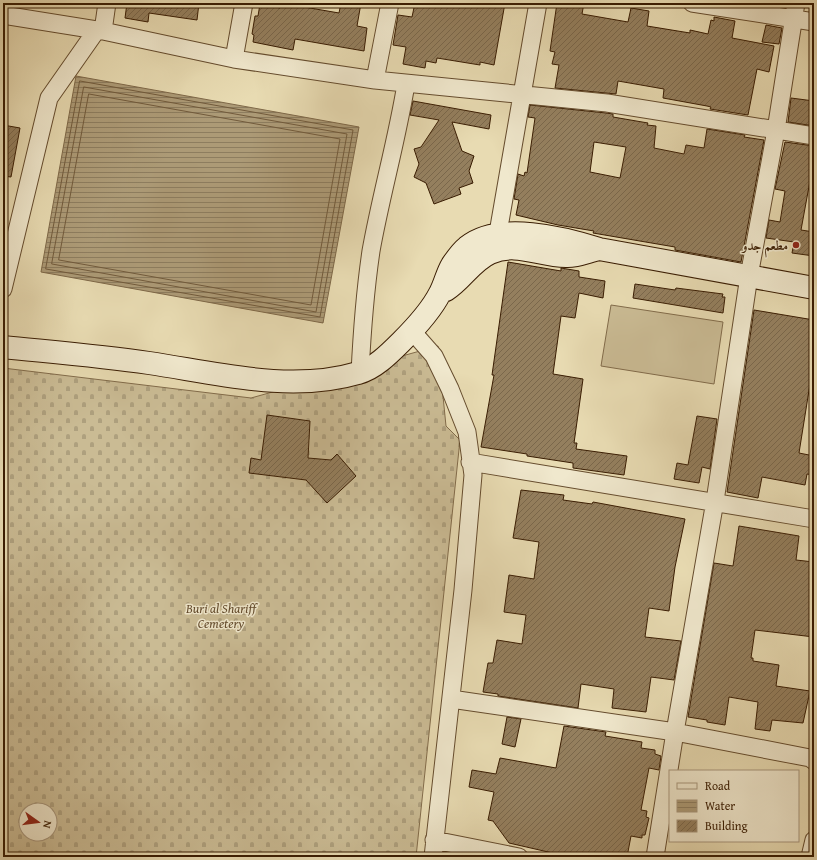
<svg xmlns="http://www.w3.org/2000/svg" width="817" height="860" font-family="'Gentium Book Plus',Amiri,serif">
	<defs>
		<pattern id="cemetery-stones" width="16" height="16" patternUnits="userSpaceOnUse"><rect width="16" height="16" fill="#cabb94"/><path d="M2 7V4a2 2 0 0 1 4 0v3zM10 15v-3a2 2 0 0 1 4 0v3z" fill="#aea07e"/></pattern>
		<pattern id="water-rules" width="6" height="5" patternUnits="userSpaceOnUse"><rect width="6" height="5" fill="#ac9a76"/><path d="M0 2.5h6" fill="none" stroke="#8d7d5f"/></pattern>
		<pattern id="building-hatch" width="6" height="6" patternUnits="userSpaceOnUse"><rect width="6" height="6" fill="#947f5e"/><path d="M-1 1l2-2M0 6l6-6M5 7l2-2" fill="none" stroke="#7a674b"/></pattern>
	</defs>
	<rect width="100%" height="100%" fill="#e8dbb2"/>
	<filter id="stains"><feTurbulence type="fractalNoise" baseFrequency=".005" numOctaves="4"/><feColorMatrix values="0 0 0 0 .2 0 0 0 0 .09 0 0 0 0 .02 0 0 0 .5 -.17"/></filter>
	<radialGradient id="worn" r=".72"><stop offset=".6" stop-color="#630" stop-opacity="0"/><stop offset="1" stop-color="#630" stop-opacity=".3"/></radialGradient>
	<path fill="url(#cemetery-stones)" stroke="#826c4b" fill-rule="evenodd" d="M 438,346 L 446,426 L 460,440 L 416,857 L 3,857 L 3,368 L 251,398 ZM 26,810 L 50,810 L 50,834 L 26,834 Z"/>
	<path fill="#cabb94" stroke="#826c4b" d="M 611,305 L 723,322 L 714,384 L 601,366 Z"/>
	<path fill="url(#water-rules)" stroke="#7e6848" d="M 76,76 L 359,127 L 323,323 L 41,272 Z"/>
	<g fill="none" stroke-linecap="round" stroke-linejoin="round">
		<path stroke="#725b3c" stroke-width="1" d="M 80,81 L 353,130 L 320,317 L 46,269 Z
			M 84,87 L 347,134 L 316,312 L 52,264 Z
			M 89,94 L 340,139 L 311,305 L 59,260 Z"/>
	</g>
	<path fill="url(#building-hatch)" stroke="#391c02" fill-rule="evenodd" d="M 127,3 L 199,3 L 197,20 L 149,13 L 148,22 L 125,18 Z
		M 281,3 L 339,13 L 341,3 L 361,3 L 357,26 L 367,28 L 364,51 L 295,39 L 293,50 L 253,42 L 254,35 L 252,34 L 255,16 L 258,16 L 260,4 L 280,8 Z
		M 415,3 L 505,3 L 494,65 L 480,62 L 480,65 L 437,58 L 436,63 L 426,61 L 425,68 L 403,64 L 406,47 L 393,45 L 398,15 L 412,17 Z
		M 557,3 L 584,3 L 582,14 L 628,22 L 631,8 L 649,11 L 647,26 L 690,33 L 690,30 L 708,34 L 711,20 L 714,21 L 714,17 L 735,21 L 732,38 L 774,46 L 769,72 L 757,69 L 748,115 L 710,109 L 711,107 L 707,106 L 663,98 L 664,89 L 618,81 L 616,94 L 555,88 L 559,65 L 552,64 L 555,52 L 550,51 Z
		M 766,25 L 782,28 L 779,44 L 762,42 Z
		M 791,98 L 814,101 L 814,126 L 788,122 Z
		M 413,101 L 491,115 L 489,129 L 452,122 L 462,151 L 474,156 L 469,171 L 473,183 L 459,188 L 461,194 L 434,204 L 426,183 L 414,177 L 419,164 L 414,149 L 421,147 L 439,120 L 410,115 Z
		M 530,105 L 606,113 L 613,114 L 613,117 L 648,123 L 647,125 L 656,126 L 654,148 L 684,154 L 686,145 L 704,148 L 707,129 L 745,135 L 744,137 L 764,140 L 741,262 L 675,250 L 675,247 L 593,233 L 594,231 L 558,225 L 516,215 L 519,200 L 514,199 L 518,174 L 524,176 L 525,172 L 527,173 L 535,118 L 528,117 ZM 594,142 L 626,147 L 620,178 L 590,172 Z
		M 3,125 L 20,128 L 11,177 L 3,176 Z
		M 785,142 L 814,146 L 814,171 L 812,170 L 801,230 L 814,232 L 814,256 L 792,253 L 794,242 L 766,238 L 769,220 L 780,222 L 785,191 L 775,189 Z
		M 508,262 L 561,271 L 561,268 L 579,271 L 579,277 L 605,281 L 603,298 L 579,293 L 575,318 L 561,316 L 553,374 L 583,379 L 574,443 L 577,443 L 576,449 L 627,456 L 624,475 L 573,468 L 573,463 L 527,456 L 527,454 L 481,447 L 494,375 L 492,375 Z
		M 635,284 L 675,290 L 676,288 L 723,294 L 722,297 L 725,297 L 723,313 L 633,298 Z
		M 754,310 L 814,320 L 814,384 L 810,384 L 799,453 L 814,456 L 814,475 L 807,474 L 805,485 L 762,477 L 758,498 L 727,492 Z
		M 267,415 L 310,421 L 308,458 L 331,460 L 337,454 L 356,476 L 327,503 L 306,480 L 249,473 L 251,458 L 261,460 Z
		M 697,416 L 717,419 L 710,469 L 702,467 L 699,483 L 674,479 L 677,463 L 688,465 Z
		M 521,490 L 564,495 L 563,500 L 592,504 L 593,502 L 685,519 L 675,567 L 669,611 L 649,608 L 645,637 L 681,641 L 674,680 L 651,677 L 646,712 L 612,708 L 614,689 L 581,684 L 578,708 L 498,696 L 498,694 L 483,692 L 488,663 L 493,663 L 497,640 L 522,644 L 526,615 L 504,612 L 509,575 L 534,579 L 539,542 L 513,538 Z
		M 739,526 L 799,536 L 796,560 L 814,562 L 814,637 L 755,630 L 751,658 L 753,658 L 753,661 L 779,665 L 776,686 L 810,691 L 803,723 L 772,720 L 770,731 L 755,729 L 758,702 L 729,697 L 725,725 L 707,722 L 707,720 L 688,717 L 714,563 L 733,566 Z
		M 507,717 L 521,719 L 515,747 L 502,744 Z
		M 564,726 L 606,732 L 605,736 L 642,742 L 641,748 L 655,750 L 655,754 L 661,756 L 659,770 L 649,768 L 641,810 L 647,811 L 646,817 L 649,818 L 645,835 L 642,835 L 642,838 L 631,836 L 627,857 L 570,857 L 509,843 L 493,821 L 488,820 L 494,792 L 469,787 L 472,770 L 496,774 L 500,758 L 556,768 Z"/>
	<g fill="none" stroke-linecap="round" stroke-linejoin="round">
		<g stroke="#654c2e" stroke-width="19">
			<path id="street" d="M 692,3 L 814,22
				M 3,15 L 103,31 L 234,59 L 375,80 L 607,103 L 814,136
				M 103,31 L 107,3
				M 234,59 L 244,3
				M 375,80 L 390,3
				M 498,233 L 538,3
				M 3,289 L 49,98 L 96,31
				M 412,331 L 434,356 L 450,389 L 467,432 L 473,475 L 463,590 L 433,857
				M 360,373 C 362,332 365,292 371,251 C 381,195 397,140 406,84
				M 470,462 L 814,519
				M 451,699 L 675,732 L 810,758 L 814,761
				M 434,840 L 519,857
				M 655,857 L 675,732 L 715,501 L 749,276 L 776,130 L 796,3
				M 810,857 L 814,840"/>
		</g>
		<g stroke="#391c02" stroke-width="24">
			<path id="secondary" d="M 446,290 C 462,280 472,261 490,253 C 516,241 539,256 566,256 C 576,257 589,251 599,249
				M 3,347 C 52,352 101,356 149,363 C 216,373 291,393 358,373 C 374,369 389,354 401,342 C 414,329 432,309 440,293 C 445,284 447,273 452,265 C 456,259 462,251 467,247 C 498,221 565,238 599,249 L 814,288"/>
		</g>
		<use href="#street" stroke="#f0e8cd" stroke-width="17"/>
		<use href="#secondary" stroke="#f0e8cd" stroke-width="22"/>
	</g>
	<circle fill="#8f2418" stroke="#f0e8cd" stroke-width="1.5" cx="796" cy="245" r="4"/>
	<g text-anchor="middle" stroke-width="3" stroke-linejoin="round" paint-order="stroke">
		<g font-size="13" font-weight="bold" fill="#391c02" stroke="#f0e8cd" text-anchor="end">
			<text x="788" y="250">مطعم جدو</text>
		</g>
		<g font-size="13" font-style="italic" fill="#644c2e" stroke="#f0e8cd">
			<text x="221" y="613">Buri al Shariff<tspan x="221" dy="15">Cemetery</tspan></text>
		</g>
	</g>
	<rect width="817" height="860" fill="none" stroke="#e8dbb2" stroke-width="16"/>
	<rect x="4" y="4" width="809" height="852" fill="none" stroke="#391c02" stroke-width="2"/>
	<rect x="8" y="8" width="801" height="844" fill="none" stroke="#391c02"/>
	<rect x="669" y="770" width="130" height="72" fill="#f0e8cd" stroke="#a7967c"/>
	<rect x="677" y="783" width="20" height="6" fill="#f0e8cd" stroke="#a7967c"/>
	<text x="705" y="790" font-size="12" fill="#391c02">Road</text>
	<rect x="677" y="800" width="20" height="12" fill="url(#water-rules)" stroke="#a7967c"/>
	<text x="705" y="810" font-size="12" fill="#391c02">Water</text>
	<rect x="677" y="820" width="20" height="12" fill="url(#building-hatch)" stroke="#a7967c"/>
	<text x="705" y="830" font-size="12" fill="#391c02">Building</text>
	<g transform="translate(38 822) rotate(104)"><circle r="19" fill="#f0e8cd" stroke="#a7967c"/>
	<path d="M0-3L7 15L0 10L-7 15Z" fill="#8f2418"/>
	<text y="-6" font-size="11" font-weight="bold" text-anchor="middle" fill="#391c02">N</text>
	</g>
	<rect width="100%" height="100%" filter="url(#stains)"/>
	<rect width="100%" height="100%" fill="url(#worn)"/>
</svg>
